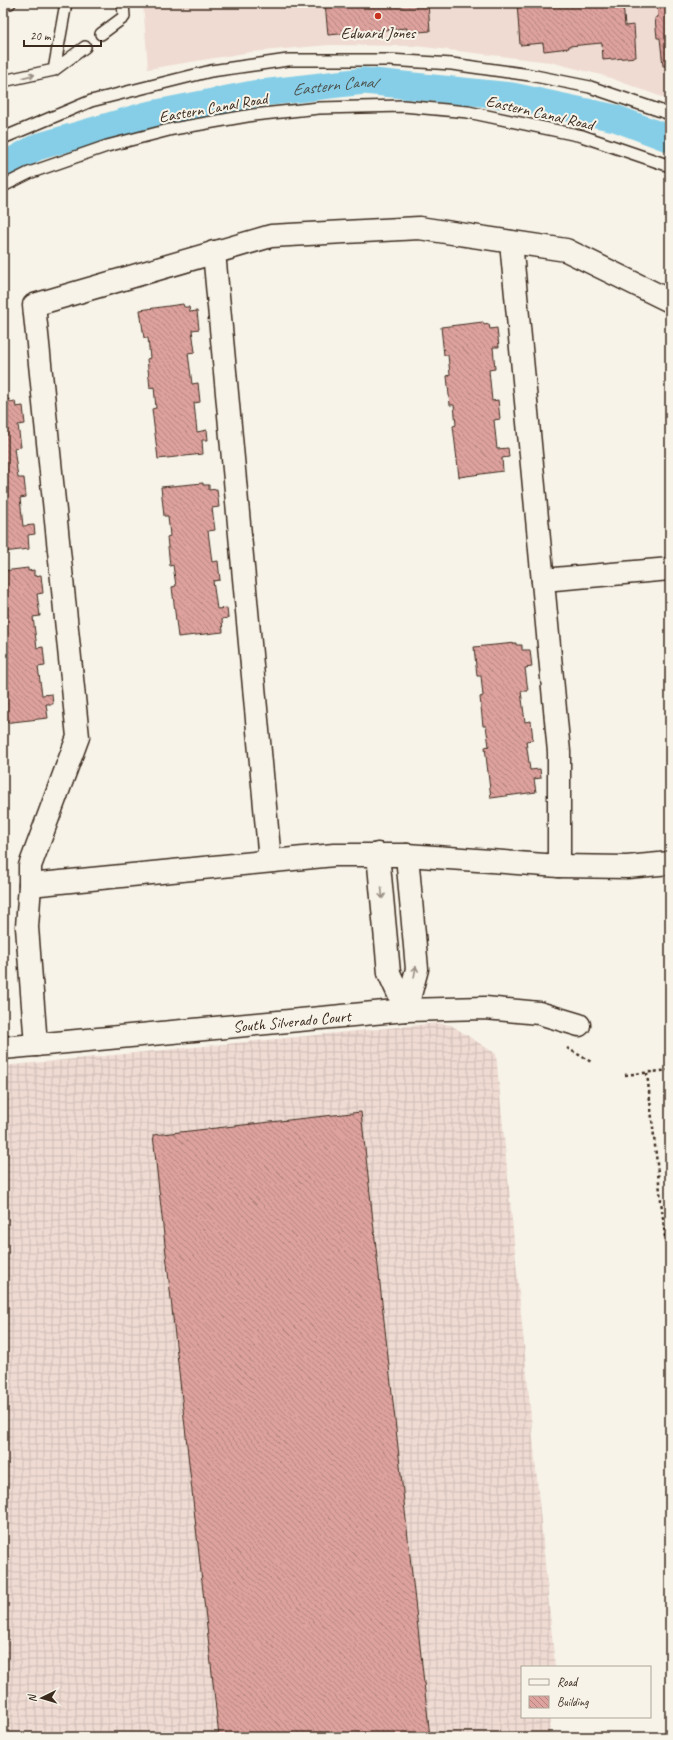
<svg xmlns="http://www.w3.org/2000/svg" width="673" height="1740" font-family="Caveat,sans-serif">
	<defs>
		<pattern id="industrial-grid" width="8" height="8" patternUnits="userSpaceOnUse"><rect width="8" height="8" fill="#efdbd2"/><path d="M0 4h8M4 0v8" fill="none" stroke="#cebcb4"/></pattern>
		<pattern id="building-back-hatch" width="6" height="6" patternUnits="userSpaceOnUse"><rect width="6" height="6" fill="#dda29d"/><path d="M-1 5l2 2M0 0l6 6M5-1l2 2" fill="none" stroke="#b4847f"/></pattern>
	</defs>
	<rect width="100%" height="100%" fill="#f7f3e8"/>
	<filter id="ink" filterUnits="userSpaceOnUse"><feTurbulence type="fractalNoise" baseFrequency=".025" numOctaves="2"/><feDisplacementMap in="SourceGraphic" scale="8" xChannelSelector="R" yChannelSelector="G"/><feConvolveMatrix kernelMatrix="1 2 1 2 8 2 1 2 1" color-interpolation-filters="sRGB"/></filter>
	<g filter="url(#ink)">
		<path fill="#efdbd2" d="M 143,3 L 670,3 L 670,100 L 605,76 L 550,62 L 415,46 L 329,45 L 251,52 L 148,69 Z"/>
		<path fill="url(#industrial-grid)" d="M 438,1023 L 451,1025 L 496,1054 L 555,1667 L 522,1667 L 522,1717 L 552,1717 L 548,1737 L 3,1737 L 3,1066 Z"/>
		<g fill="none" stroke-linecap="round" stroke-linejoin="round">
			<path stroke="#86cee7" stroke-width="27" id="s1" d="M 3,166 L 37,147 L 147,115 L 253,94 L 364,81 L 512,96 L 615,118 L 670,139"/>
		</g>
		<path fill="url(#building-back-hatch)" stroke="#3b2a1e" d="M 325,3 L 428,3 L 430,31 L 407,33 L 407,28 L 328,35 Z
			M 517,3 L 623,3 L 625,26 L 634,25 L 636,57 L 603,60 L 602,43 L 569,46 L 569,48 L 544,51 L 543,43 L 520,45 Z
			M 657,3 L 670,3 L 670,66 L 663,66 L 660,38 L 657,38 L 655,18 L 658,17 Z
			M 183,304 L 184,307 L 189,307 L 190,312 L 197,311 L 199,329 L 192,330 L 195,352 L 188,353 L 192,384 L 198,383 L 200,402 L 194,403 L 197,432 L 207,430 L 208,440 L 202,440 L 203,454 L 158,459 L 152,409 L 156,408 L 154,387 L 150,388 L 147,359 L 150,358 L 148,338 L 144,338 L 140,310 Z
			M 483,322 L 484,325 L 489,324 L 490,329 L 497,328 L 499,347 L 493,347 L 495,369 L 489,370 L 492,401 L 498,400 L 500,419 L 494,420 L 497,449 L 508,448 L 509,457 L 502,458 L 503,471 L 459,477 L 453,426 L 456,425 L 454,405 L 450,405 L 447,376 L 450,375 L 448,355 L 444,355 L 441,327 Z
			M 9,399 L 10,402 L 15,401 L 16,407 L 23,406 L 25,424 L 18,425 L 21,447 L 14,448 L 18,478 L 24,478 L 26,497 L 20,498 L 23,526 L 34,525 L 35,534 L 28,535 L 29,549 L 3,552 L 3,400 Z
			M 203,483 L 203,485 L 209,485 L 209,490 L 217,489 L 219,507 L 212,508 L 215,530 L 208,531 L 212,562 L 218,561 L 220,580 L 213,581 L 217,609 L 227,608 L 228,618 L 222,619 L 223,632 L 178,637 L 172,587 L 176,586 L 173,565 L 170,566 L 167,537 L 170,536 L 168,516 L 164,516 L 161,487 Z
			M 28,568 L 28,571 L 34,570 L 34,576 L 41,575 L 43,593 L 37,594 L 40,616 L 33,617 L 37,648 L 43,647 L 45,666 L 38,667 L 42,695 L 52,694 L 53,704 L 46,704 L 48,718 L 3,723 L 3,571 Z
			M 516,643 L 516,645 L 522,645 L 522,650 L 530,650 L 532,667 L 525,668 L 528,691 L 521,691 L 525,722 L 531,721 L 533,740 L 526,741 L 530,770 L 540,769 L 541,778 L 534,779 L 536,792 L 491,798 L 485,747 L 489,746 L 486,726 L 483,726 L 480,697 L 483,696 L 481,676 L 477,676 L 474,647 Z
			M 361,1112 L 430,1737 L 219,1737 L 153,1135 Z"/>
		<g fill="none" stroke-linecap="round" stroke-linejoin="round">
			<g stroke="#3b2a1e" stroke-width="14">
				<path id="service" d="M 3,4 L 10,3
					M 101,34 L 124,17 L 123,3
					M 54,70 L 66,3
					M 3,81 L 54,70 L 85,47
					M 3,138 L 91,101 L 211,71 L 288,60 L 389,60 L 452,64 L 530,75 L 590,87 L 670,114
					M 3,186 L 29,173 L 107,146 L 173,129 L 253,115 L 319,108 L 403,106 L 468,112 L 582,136 L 670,166"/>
			</g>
			<g stroke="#3b2a1e" stroke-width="25">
				<g id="minor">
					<path d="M 511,242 L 559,752 L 559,866"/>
					<path d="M 214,252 L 270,861"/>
					<path d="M 543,580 L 670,569"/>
					<path d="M 378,854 L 389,973 L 406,1010"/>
					<path d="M 30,885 L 334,855 L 407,855 L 559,866 L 627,867 L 670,863"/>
					<path d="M 406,1010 L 417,969 L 407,855"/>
					<path d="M 36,1045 L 27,927 L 30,885 L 30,866 L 78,737 L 34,305 L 271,236 L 419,228 L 566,250 L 670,301"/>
					<path id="s2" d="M 3,1048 L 406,1010 L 485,1008 L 539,1013 L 579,1025"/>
				</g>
			</g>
			<path stroke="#3b2a1e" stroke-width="2.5" stroke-dasharray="3 3" stroke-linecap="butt" d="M 567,1048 L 593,1063
				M 647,1073 L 667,1255 L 670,1255
				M 625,1075 L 670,1070"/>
			<use href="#service" stroke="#f7f3e8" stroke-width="11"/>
			<use href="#minor" stroke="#f7f3e8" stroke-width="22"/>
		</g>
		<defs><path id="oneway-shaft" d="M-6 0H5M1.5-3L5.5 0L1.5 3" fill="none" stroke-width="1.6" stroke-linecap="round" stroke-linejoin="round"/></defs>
		<g stroke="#998e83">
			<use href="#oneway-shaft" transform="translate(29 76) rotate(-13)"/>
			<use href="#oneway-shaft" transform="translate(382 893) rotate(85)"/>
			<use href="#oneway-shaft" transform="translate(415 972) rotate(-80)"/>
		</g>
	</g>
	<circle fill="#c8321e" stroke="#f7f3e8" stroke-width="1.5" cx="378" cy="16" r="4"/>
	<g text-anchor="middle" stroke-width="4" stroke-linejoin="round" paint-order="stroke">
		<g font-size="16" fill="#3b2a1e" stroke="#f7f3e8">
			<text x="378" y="38">Edward Jones</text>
		</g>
		<g font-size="16" fill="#3b2a1e" stroke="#f7f3e8">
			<text transform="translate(213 107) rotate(-10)" y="6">Eastern Canal Road</text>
			<text transform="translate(540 112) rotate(13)" y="6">Eastern Canal Road</text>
			<text dy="6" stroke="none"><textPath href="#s2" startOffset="290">South Silverado Court</textPath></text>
		</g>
		<g font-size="17" font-style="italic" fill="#4e5350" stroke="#f7f3e8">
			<text dy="6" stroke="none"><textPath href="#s1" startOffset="343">Eastern Canal</textPath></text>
		</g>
	</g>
	<rect width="673" height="1740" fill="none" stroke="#f7f3e8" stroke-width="16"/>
	<rect x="8" y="8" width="657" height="1724" fill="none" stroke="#3b2a1e" stroke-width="1.5" filter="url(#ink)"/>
	<rect x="521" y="1666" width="130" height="52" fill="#f7f3e8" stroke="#aca397"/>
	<rect x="529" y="1679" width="20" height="6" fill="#f7f3e8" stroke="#aca397"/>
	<text x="557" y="1686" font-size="12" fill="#3b2a1e">Road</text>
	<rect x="529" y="1696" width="20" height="12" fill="url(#building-back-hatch)" stroke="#aca397"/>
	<text x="557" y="1706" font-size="12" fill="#3b2a1e">Building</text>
	<g transform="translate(42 1698) rotate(265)" stroke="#f7f3e8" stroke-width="3" paint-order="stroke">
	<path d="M0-3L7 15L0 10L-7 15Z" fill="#3b2a1e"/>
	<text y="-6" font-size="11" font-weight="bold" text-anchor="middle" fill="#3b2a1e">N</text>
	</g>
	<path d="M24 40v6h77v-6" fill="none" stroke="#3b2a1e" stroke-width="2"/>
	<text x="30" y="40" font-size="12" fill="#3b2a1e" stroke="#f7f3e8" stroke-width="3" paint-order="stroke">20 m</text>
</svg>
